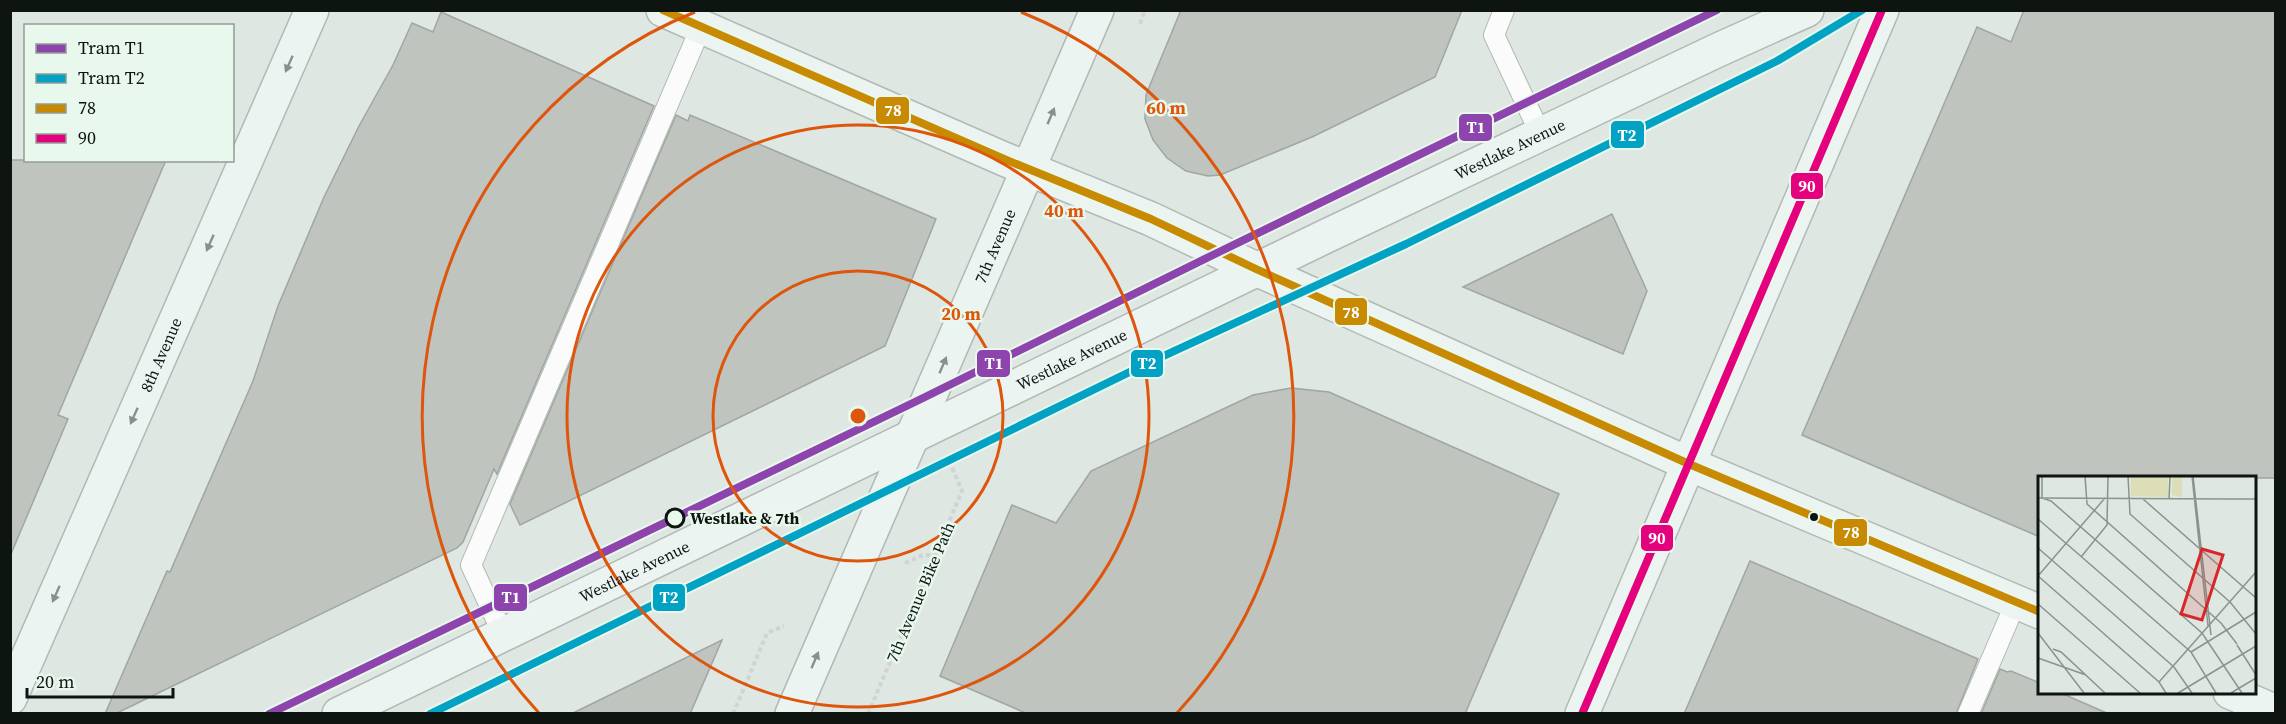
<svg xmlns="http://www.w3.org/2000/svg" width="2286" height="724" font-family="'Source Serif 4',serif">
	<rect width="100%" height="100%" fill="#dee7e1"/>
	<path fill="#bfc4bf" stroke="#a0a6a1" stroke-width="1.5" d="M 1181,10 L 1462,10 L 1435,77 L 1312,137 L 1220,175 L 1208,176 L 1186,171 L 1167,158 L 1153,140 L 1145,119 L 1146,95 L 1150,85 Z
		M 2024,10 L 2276,10 L 2276,478 L 2040,478 L 2040,537 L 1802,435 L 1977,27 L 2011,42 Z
		M 441,12 L 654,106 L 497,474 L 494,469 L 463,542 L 457,548 L 115,714 L 105,714 L 167,571 L 170,572 L 253,381 L 278,306 L 324,197 L 359,126 L 393,65 L 412,23 L 433,32 Z
		M 676,115 L 688,121 L 690,115 L 936,219 L 885,346 L 520,525 L 510,504 Z
		M 10,160 L 166,160 L 58,415 L 68,419 L 11,554 Z
		M 1612,214 L 1647,291 L 1623,354 L 1463,287 Z
		M 1291,388 L 1329,392 L 1559,494 L 1465,714 L 1028,714 L 940,676 L 1012,505 L 1056,523 L 1091,471 L 1253,395 Z
		M 1750,561 L 1978,659 L 1956,714 L 1684,714 Z
		M 722,640 L 690,714 L 571,714 Z
		M 2000,669 L 2007,672 L 2011,671 L 2040,683 L 2040,693 L 2061,693 L 2109,714 L 1981,714 Z"/>
	<g fill="none" stroke-linecap="round" stroke-linejoin="round">
		<g stroke="#b2b9b4" stroke-width="22">
			<path id="lane" d="M 1504,10 L 1494,35 L 1540,133
				M 503,634 L 471,565 L 701,27
				M 1968,714 L 2016,602"/>
		</g>
		<g stroke="#b2b9b4" stroke-width="36">
			<g id="secondary">
				<path d="M 663,10 L 1004,159 L 1151,219 L 1256,269 L 1689,464 L 2040,612"/>
				<path d="M 2230,692 L 2276,712"/>
				<path id="s1" d="M 10,698 L 312,10"/>
				<path id="s2" d="M 339,714 L 1320,239 L 1718,50 L 1807,10"/>
				<path id="s3" d="M 792,714 L 1097,10"/>
				<path d="M 1582,714 L 1882,10"/>
			</g>
		</g>
		<path stroke="#d1d4d3" stroke-width="4" stroke-dasharray="4.5 3" stroke-linecap="butt" d="M 1140,24 L 1145,10
			M 905,563 L 923,555 L 935,555
			M 733,714 L 767,633 L 784,626
			M 868,714 L 962,491 L 951,465"/>
		<use href="#lane" stroke="#fafbfa" stroke-width="20"/>
		<use href="#secondary" stroke="#ecf4f2" stroke-width="33"/>
		<g stroke="#e8f8ed" stroke-width="12">
			<path id="bus-1" d="M 663,10 L 1004,159 L 1151,219 L 1256,269 L 1689,464 L 2040,612"/>
		</g>
		<g stroke="#e8f8ed" stroke-width="12">
			<path id="bus-2" d="M 1582,714 L 1882,10"/>
		</g>
		<use href="#bus-1" stroke="#c88903" stroke-width="8"/>
		<use href="#bus-2" stroke="#e5007d" stroke-width="8"/>
		<g stroke="#e8f8ed" stroke-width="12">
			<path id="tram-1" d="M 269,714 L 921,399 L 1219,252 L 1717,10"/>
		</g>
		<g stroke="#e8f8ed" stroke-width="12">
			<path id="tram-2" d="M 430,714 L 1144,365 L 1406,244 L 1777,61 L 1862,10"/>
		</g>
		<use href="#tram-1" stroke="#8e44ad" stroke-width="8"/>
		<use href="#tram-2" stroke="#01a2c4" stroke-width="8"/>
	</g>
	<defs><path id="oneway-solid" d="M-6-.8H1V-3.2L6.5 0L1 3.2V.8H-6Z" transform="scale(1.5)"/></defs>
	<g fill="#888f8c">
		<use href="#oneway-solid" transform="translate(289 64) rotate(114)"/>
		<use href="#oneway-solid" transform="translate(1051 116) rotate(-67)"/>
		<use href="#oneway-solid" transform="translate(210 243) rotate(114)"/>
		<use href="#oneway-solid" transform="translate(943 365) rotate(-67)"/>
		<use href="#oneway-solid" transform="translate(134 416) rotate(114)"/>
		<use href="#oneway-solid" transform="translate(56 594) rotate(114)"/>
		<use href="#oneway-solid" transform="translate(815 660) rotate(-67)"/>
	</g>
	<g fill="none" stroke="#dd560c" stroke-width="3">
		<circle cx="858" cy="416" r="145"/>
		<circle cx="858" cy="416" r="291"/>
		<path d="M539 713A436 436 0 0 1 695 12M1021 12A436 436 0 0 1 1177 713"/>
	</g>
	<circle fill="#0e1410" stroke="#e8f8ed" stroke-width="2" cx="1814" cy="517" r="5"/>
	<circle fill="#e8f8ed" stroke="#0e1410" stroke-width="3" cx="675" cy="518" r="9"/>
	<g text-anchor="middle" stroke-width="5" stroke-linejoin="round" paint-order="stroke">
		<g font-size="16" fill="#0e1410" stroke="#e8f8ed">
			<text dy="6" stroke="none"><textPath href="#s2" startOffset="1300">Westlake Avenue</textPath></text>
			<text dy="6" stroke="none"><textPath href="#s3" startOffset="510">7th Avenue</textPath></text>
			<text dy="6" stroke="none"><textPath href="#s1" startOffset="375">8th Avenue</textPath></text>
			<text dy="6" stroke="none"><textPath href="#s2" startOffset="814">Westlake Avenue</textPath></text>
			<text dy="6" stroke="none"><textPath href="#s2" startOffset="328">Westlake Avenue</textPath></text>
			<text transform="translate(920 592) rotate(-67)" y="6">7th Avenue Bike Path</text>
		</g>
		<g font-size="16" font-weight="bold" fill="#0e1410" stroke="#e8f8ed" text-anchor="start">
			<text x="690" y="524">Westlake &amp; 7th</text>
		</g>
	</g>
	<g transform="translate(2038 476)">
		<rect width="218" height="218" fill="#dee7e1"/>
		<path d="M 93,0 L 130,0 L 130,21 L 93,20 ZM 134,0 L 144,0 L 144,21 L 134,19 Z" fill="#dcdeb7"/>
		<path fill="none" stroke="#8b938d" stroke-width="1.5" d="M 4,0 L 4,22M 47,0 L 49,28 L 183,147 L 199,168M 90,0 L 92,38 L 192,126 L 218,158M 154,0 L 170,150M 155,0 L 173,159M 0,22 L 188,23M 4,22 L 13,25 L 164,157 L 204,217M 105,23 L 218,122M 131,23 L 132,0M 187,23 L 218,23M 0,43 L 153,176 L 178,217M 0,72 L 136,191 L 154,217M 43,81 L 69,49 L 70,0M 0,100 L 121,206 L 128,217M 0,100 L 67,22M 0,128 L 102,217M 0,157 L 46,217M 199,169 L 218,199M 15,173 L 23,176 L 67,217M 153,176 L 218,136M 0,182 L 48,199M 121,206 L 218,96M 140,217 L 218,170M 193,217 L 218,202"/>
		<path fill="#d62828" fill-opacity="0.15" stroke="#d62828" stroke-width="3" d="M 164,73 L 185,79 L 164,144 L 143,138 Z"/>
		<rect width="218" height="218" fill="none" stroke="#0e1410" stroke-width="3"/>
	</g>
	<circle cx="858" cy="416" r="9" fill="#dd560c" stroke="#e8f8ed" stroke-width="3"/>
	<g font-size="18" text-anchor="middle" font-weight="bold" fill="#dd560c" stroke="#e8f8ed" stroke-width="5" stroke-linejoin="round" paint-order="stroke">
		<text x="1166" y="114">60 m</text>
		<text x="1064" y="217">40 m</text>
		<text x="961" y="320">20 m</text>
	</g>
	<g stroke="#e8f8ed" stroke-width="2">
		<rect x="875" y="96" width="35" height="29" rx="6" fill="#c88903"/>
		<rect x="1458" y="113" width="35" height="29" rx="6" fill="#8e44ad"/>
		<rect x="1610" y="120" width="35" height="29" rx="6" fill="#01a2c4"/>
		<rect x="1790" y="172" width="34" height="28" rx="6" fill="#e5007d"/>
		<rect x="1334" y="297" width="34" height="29" rx="6" fill="#c88903"/>
		<rect x="976" y="349" width="35" height="29" rx="6" fill="#8e44ad"/>
		<rect x="1130" y="349" width="34" height="29" rx="6" fill="#01a2c4"/>
		<rect x="1833" y="518" width="35" height="29" rx="6" fill="#c88903"/>
		<rect x="1640" y="524" width="34" height="28" rx="6" fill="#e5007d"/>
		<rect x="652" y="583" width="34" height="29" rx="6" fill="#01a2c4"/>
		<rect x="493" y="583" width="35" height="29" rx="6" fill="#8e44ad"/>
	</g>
	<g font-size="16" text-anchor="middle" font-weight="bold" fill="#fff">
		<text x="893" y="116">78</text>
		<text x="1476" y="133">T1</text>
		<text x="1627" y="141">T2</text>
		<text x="1807" y="192">90</text>
		<text x="1351" y="318">78</text>
		<text x="994" y="369">T1</text>
		<text x="1147" y="369">T2</text>
		<text x="1851" y="538">78</text>
		<text x="1657" y="544">90</text>
		<text x="669" y="603">T2</text>
		<text x="511" y="603">T1</text>
	</g>
	<rect width="2286" height="724" fill="none" stroke="#0e1410" stroke-width="24"/>
	<rect x="24" y="24" width="210" height="138" fill="#e8f8ed" stroke="#919d95" stroke-width="1.5"/>
	<rect x="36" y="44" width="30" height="9" fill="#8e44ad" stroke="#919d95" stroke-width="1.5"/>
	<text x="78" y="54" font-size="18" fill="#0e1410">Tram T1</text>
	<rect x="36" y="74" width="30" height="9" fill="#01a2c4" stroke="#919d95" stroke-width="1.5"/>
	<text x="78" y="84" font-size="18" fill="#0e1410">Tram T2</text>
	<rect x="36" y="104" width="30" height="9" fill="#c88903" stroke="#919d95" stroke-width="1.5"/>
	<text x="78" y="114" font-size="18" fill="#0e1410">78</text>
	<rect x="36" y="134" width="30" height="9" fill="#e5007d" stroke="#919d95" stroke-width="1.5"/>
	<text x="78" y="144" font-size="18" fill="#0e1410">90</text>
	<path d="M27 688v9h146v-9" fill="none" stroke="#0e1410" stroke-width="3"/>
	<text x="36" y="688" font-size="18" fill="#0e1410" stroke="#e8f8ed" stroke-width="4.5" paint-order="stroke">20 m</text>
</svg>
